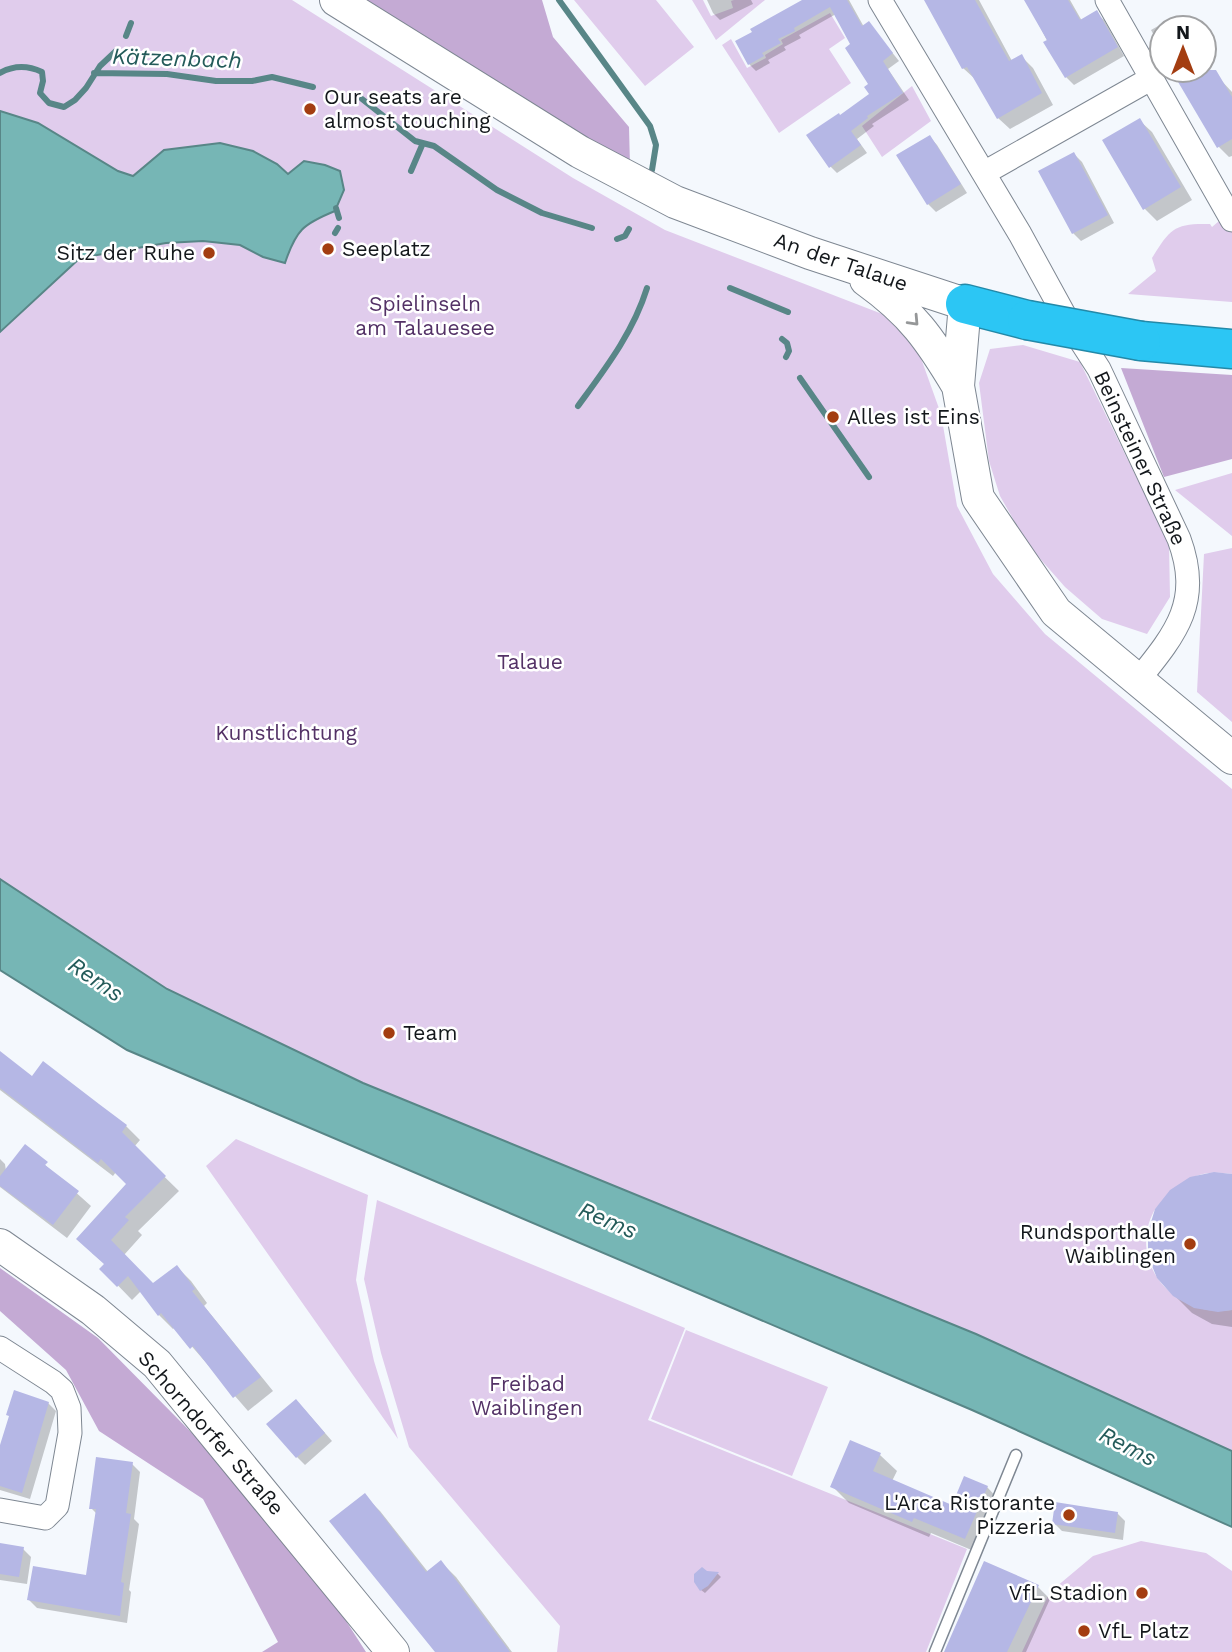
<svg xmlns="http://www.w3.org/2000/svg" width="1232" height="1652" font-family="'Work Sans',sans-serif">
	<rect width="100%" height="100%" fill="#f4f8fd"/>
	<path fill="#e0ccec" d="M 0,0 L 292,0 L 573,178 L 665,230 L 890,317 L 918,350 L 941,414 L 957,506 L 993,574 L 1045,634 L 1232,789 L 1232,1174 C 1204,1171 1195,1173 1174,1192 C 1168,1198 1158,1204 1154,1211 C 1126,1264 1177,1319 1232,1310 L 1232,1451 L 976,1334 L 363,1083 L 167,989 L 0,879 L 0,332 L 80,258 L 166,243 L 203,241 L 240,245 L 263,257 L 284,263 C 296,230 303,224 335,211 L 277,164 L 164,150 L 133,176 L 118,171 L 38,123 L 0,111 Z
		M 574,0 L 656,0 L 694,47 L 645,86 Z
		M 692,0 L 703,0 L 711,16 L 733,8 L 731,1 L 734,0 L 765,0 L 716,40 Z
		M 830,13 L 845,38 L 829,49 L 851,83 L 779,133 L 722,45 L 731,39 L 747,68 L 766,58 L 765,55 L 783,44 L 781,40 Z
		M 912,86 L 931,121 L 882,157 L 862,126 Z
		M 1232,210 L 1232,302 L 1128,294 L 1156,271 L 1152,258 C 1170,229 1174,223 1210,224 L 1212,227 Z
		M 1023,345 L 1080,362 L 1169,544 L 1170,597 L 1147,634 L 1102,619 L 1065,587 L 1028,545 L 1000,496 L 989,461 L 979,383 L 990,349 Z
		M 1232,473 L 1232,536 L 1175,490 Z
		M 1232,548 L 1232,722 L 1197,692 L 1204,554 Z
		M 236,1139 L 368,1195 L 356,1280 L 374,1361 L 398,1439 L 206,1166 Z
		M 377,1200 L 685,1328 L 648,1420 L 967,1549 L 926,1652 L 557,1652 L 560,1626 L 409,1447 L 381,1353 L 364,1279 Z
		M 686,1330 L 828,1387 L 792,1476 L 651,1419 Z
		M 1141,1541 L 1206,1553 L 1232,1571 L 1232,1652 L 1022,1652 L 1047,1598 L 1056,1587 L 1093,1556 Z"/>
	<path fill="#c4aad4" d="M 361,0 L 542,0 L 553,37 L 629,127 L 630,166 Z
		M 1121,368 L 1232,375 L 1232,459 L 1164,477 Z
		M 0,1268 L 98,1338 L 262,1504 L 330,1596 L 366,1652 L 262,1652 L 278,1642 L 203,1499 L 99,1431 L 66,1370 L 0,1311 Z"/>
	<path fill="#76b6b5" stroke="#588687" stroke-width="2" d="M 0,111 L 38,123 L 118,171 L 133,176 L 164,150 L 220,143 L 253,151 L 277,164 L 288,174 L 304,161 L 325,165 L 340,171 L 344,190 L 335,211 C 303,224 296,230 285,263 L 263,257 L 240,245 L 203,241 L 166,243 L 80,258 L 0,332 Z
		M 0,879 L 167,989 L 363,1083 L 976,1334 L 1232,1451 L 1232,1527 L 972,1410 L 127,1050 L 0,970 Z"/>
	<path fill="#0003" d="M 707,0 L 751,0 L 753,4 L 720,20 L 713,13 Z
		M 806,0 L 849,0 L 864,27 L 875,31 L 899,61 L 888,69 L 909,100 L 872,124 L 874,126 L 857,139 L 867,153 L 837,173 L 830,166 L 841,117 L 871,95 L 870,84 L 836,14 L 799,35 L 801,38 L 784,47 L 786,50 L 768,60 L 770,63 L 756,71 L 749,64 Z
		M 926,0 L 979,0 L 1012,61 L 1021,56 L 1033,68 L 1053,105 L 1010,129 L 998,118 L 975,79 L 963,68 Z
		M 1026,0 L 1070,0 L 1082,21 L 1096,13 L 1104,20 L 1124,56 L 1074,85 L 1066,77 Z
		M 1176,16 L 1187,28 L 1162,28 L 1162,50 L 1151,30 Z
		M 1204,58 L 1216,80 L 1219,78 L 1232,92 L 1232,156 L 1229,157 L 1219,147 L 1174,70 L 1204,70 Z
		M 1139,120 L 1152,132 L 1192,200 L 1157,221 L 1145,209 Z
		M 930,137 L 937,145 L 967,193 L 936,212 L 928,204 Z
		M 1074,154 L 1082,162 L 1114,223 L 1081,241 L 1073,233 Z
		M 0,1054 L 32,1078 L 43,1064 L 126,1126 L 140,1140 L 134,1147 L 179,1191 L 138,1231 L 142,1235 L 124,1255 L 153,1285 L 177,1267 L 191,1281 L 207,1303 L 204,1306 L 273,1391 L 248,1411 L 175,1327 L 173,1329 L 159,1315 L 141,1291 L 132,1300 L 102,1269 L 106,1265 L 92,1253 L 128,1184 L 116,1172 L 113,1176 L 0,1090 Z
		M 25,1147 L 91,1206 L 67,1238 L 0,1187 L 0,1159 L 5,1164 L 6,1171 Z
		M 1232,1176 L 1232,1327 L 1212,1324 L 1192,1313 L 1174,1295 Z
		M 48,1403 L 56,1411 L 30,1499 L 0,1490 L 0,1450 Z
		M 304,1409 L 332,1441 L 305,1465 L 297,1457 Z
		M 880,1455 L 897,1471 L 892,1481 L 953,1507 L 987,1487 L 1003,1504 L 981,1554 L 931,1533 L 929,1537 L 849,1503 L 832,1486 Z
		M 132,1464 L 140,1472 L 134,1519 L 139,1524 L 129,1590 L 131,1592 L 127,1623 L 37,1608 L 29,1600 L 88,1577 L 97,1514 L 91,1508 Z
		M 365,1496 L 380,1511 L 428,1572 L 441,1562 L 456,1577 L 512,1652 L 437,1652 Z
		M 1117,1513 L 1125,1521 L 1123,1540 L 1062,1531 L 1054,1523 Z
		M 0,1545 L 23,1549 L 31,1557 L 27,1584 L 0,1580 Z
		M 706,1573 L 718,1574 L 721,1577 L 705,1593 L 701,1590 Z
		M 1038,1587 L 1050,1599 L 1026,1652 L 946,1652 Z"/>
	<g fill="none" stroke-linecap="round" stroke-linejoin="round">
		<path stroke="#588687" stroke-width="6" d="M 559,0 L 650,126 L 656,145 L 652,170
			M 126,36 L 131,23
			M 0,73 C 14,65 27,65 42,72 L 43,81 L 40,93 L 49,103 L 64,107 L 75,100 L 86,88 L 100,66 L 116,51
			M 94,73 L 167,74 L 216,81 L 252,81 L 272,77 L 313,87
			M 362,99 L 415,141 L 434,146 L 497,190 L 542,213 L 592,228
			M 411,171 L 423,143
			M 336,208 L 339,218
			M 335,233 L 338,228
			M 617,239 L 625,236 L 629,229
			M 730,288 L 788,312
			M 782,339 L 787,343 L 789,351 L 786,357
			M 800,378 L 869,477
			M 578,406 C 605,369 633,333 647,288"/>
	</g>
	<path fill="#b5b7e5" d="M 802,0 L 847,0 L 862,26 L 869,21 L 893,53 L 883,61 L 903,93 L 867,116 L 868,118 L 851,131 L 861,145 L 829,168 L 806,135 L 839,113 L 840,115 L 869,94 L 864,87 L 868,84 L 845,48 L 850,44 L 830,7 L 794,28 L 795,31 L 778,39 L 781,43 L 762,53 L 764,56 L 748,65 L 735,41 L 752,32 L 750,29 Z
		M 924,0 L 975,0 L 1009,61 L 1022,54 L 1042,93 L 997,119 L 967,67 L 962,69 Z
		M 1024,0 L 1068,0 L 1080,20 L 1097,10 L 1118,47 L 1065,78 L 1043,42 L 1047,40 Z
		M 1171,70 L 1216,70 L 1232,97 L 1232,139 L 1217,148 Z
		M 1140,118 L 1181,187 L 1143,210 L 1102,140 Z
		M 930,135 L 961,184 L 927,205 L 896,155 Z
		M 1074,152 L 1108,215 L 1072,234 L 1038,171 Z
		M 0,1051 L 32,1076 L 43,1061 L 99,1104 L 127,1125 L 122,1132 L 166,1176 L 125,1217 L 129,1220 L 111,1240 L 153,1283 L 177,1265 L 195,1289 L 192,1291 L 261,1377 L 233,1398 L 193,1346 L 190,1349 L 161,1313 L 158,1316 L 128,1276 L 117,1287 L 99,1269 L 104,1264 L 76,1239 L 126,1184 L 101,1159 L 98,1163 L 0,1088 Z
		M 25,1144 L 48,1162 L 45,1165 L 79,1191 L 53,1225 L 0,1186 L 0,1176 Z
		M 1214,1172 L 1232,1174 L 1232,1310 L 1218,1312 L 1194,1308 L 1173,1296 L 1157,1278 L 1148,1256 L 1148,1232 L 1155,1209 L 1170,1190 L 1190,1177 Z
		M 14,1390 L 49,1402 L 22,1493 L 0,1486 L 0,1445 L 9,1416 L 6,1415 Z
		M 296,1399 L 325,1433 L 296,1458 L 266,1424 Z
		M 850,1440 L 881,1453 L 873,1471 L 952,1505 L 964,1476 L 988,1486 L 965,1539 L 914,1518 L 912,1522 L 830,1487 Z
		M 96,1457 L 133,1462 L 126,1513 L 131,1514 L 121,1582 L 124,1583 L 120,1616 L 27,1600 L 33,1566 L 86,1575 L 96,1509 L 89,1509 Z
		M 365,1493 L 426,1572 L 441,1560 L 510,1652 L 435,1652 L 329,1521 Z
		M 1055,1502 L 1118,1512 L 1115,1533 L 1052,1524 Z
		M 0,1543 L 24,1547 L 19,1577 L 0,1574 Z
		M 984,1561 L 1039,1585 L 1007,1652 L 944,1652 Z
		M 702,1567 L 707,1571 L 719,1572 L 708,1586 L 700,1591 L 694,1582 L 694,1574 Z"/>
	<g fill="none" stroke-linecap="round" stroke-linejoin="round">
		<g stroke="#7e8792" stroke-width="13">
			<path id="lane" d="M 935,1652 L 1016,1455"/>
		</g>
		<g stroke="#7e8792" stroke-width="25">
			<path id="street" d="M 880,0 L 1020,234 L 1066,318 L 1099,369 L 1179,539 C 1202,601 1177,632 1139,679
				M 1107,0 L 1232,220
				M 984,173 L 1152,78
				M 0,1348 L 53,1382 L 62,1390 L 69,1408 L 70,1433 L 57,1506 L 45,1518 L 0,1510"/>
		</g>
		<g stroke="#7e8792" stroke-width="34">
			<path id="secondary" d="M 336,0 L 580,152 L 675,202 L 810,253 L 965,304 L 958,386 L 978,498 L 1056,612 L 1232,758
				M 866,280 C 912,313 930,339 958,386
				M 0,1245 L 93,1310 L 157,1364 L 393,1652"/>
		</g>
		<g stroke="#2389a8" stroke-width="41">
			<path id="highway" d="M 965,304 L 1027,320
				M 1141,341 L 1232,349"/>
		</g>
		<use href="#lane" stroke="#fff" stroke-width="10"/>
		<use href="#street" stroke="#fff" stroke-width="23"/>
		<use href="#secondary" stroke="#fff" stroke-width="32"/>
		<use href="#highway" stroke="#2cc6f4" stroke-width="38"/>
		<g stroke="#2389a8" stroke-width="41" stroke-linecap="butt">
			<path id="highway-bridge" d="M 1027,320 L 1141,341"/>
		</g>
		<use href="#highway-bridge" stroke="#2cc6f4" stroke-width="38"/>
	</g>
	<defs><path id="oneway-chevron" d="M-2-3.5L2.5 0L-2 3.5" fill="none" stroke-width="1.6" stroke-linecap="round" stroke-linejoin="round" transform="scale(1.75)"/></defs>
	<use stroke="#959798" href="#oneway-chevron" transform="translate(914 321) rotate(47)"/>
	<g fill="#a33d11" stroke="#fff" stroke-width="2.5">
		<circle cx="310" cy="109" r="7"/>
		<circle cx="328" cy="249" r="7"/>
		<circle cx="209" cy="253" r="7"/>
		<circle cx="833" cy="417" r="7"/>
		<circle cx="389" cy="1033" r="7"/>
		<circle cx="1190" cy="1244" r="7"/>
		<circle cx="1069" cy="1515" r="7"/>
		<circle cx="1142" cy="1593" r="7"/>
		<circle cx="1084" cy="1631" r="7"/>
	</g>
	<g text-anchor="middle" stroke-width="5" stroke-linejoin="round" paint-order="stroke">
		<g font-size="21" fill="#13171b" stroke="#fff" text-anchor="start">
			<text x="324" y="104">Our seats are<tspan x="324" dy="24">almost touching</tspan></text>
			<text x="342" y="256">Seeplatz</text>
			<text x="195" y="260" text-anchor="end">Sitz der Ruhe</text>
			<text x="847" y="424">Alles ist Eins</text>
			<text x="403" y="1040">Team</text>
			<text x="1176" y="1239" text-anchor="end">Rundsporthalle<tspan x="1176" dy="24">Waiblingen</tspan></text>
			<text x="1055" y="1510" text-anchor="end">L'Arca Ristorante<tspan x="1055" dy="24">Pizzeria</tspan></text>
			<text x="1128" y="1600" text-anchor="end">VfL Stadion</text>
			<text x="1098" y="1638">VfL Platz</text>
		</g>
		<g font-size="21" fill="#13171b" stroke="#fff">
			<text transform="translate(841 262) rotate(19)" y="7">An der Talaue</text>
			<text transform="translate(1140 458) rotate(65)" y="7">Beinsteiner Straße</text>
			<text transform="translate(211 1433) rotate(49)" y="7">Schorndorfer Straße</text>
		</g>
		<g font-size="21" fill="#533166" stroke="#fff">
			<text x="425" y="311">Spielinseln<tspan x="425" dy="24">am Talauesee</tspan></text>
			<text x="530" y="669">Talaue</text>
			<text x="286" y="740">Kunstlichtung</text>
			<text x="527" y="1391">Freibad<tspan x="527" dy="24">Waiblingen</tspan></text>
		</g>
		<g font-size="23" font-style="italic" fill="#245b5a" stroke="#fff">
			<text transform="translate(177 58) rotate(2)" y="8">Kätzenbach</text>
			<text transform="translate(96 979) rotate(34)" y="8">Rems</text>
			<text transform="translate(608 1220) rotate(23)" y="8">Rems</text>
			<text transform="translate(1128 1446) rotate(27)" y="8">Rems</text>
		</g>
	</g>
	<g transform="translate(1183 49)"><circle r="33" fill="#ffffff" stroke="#a1a2a4" stroke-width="2"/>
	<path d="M0-5L12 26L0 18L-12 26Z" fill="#a33d11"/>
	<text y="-10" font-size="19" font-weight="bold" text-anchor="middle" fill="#13171b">N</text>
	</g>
</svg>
